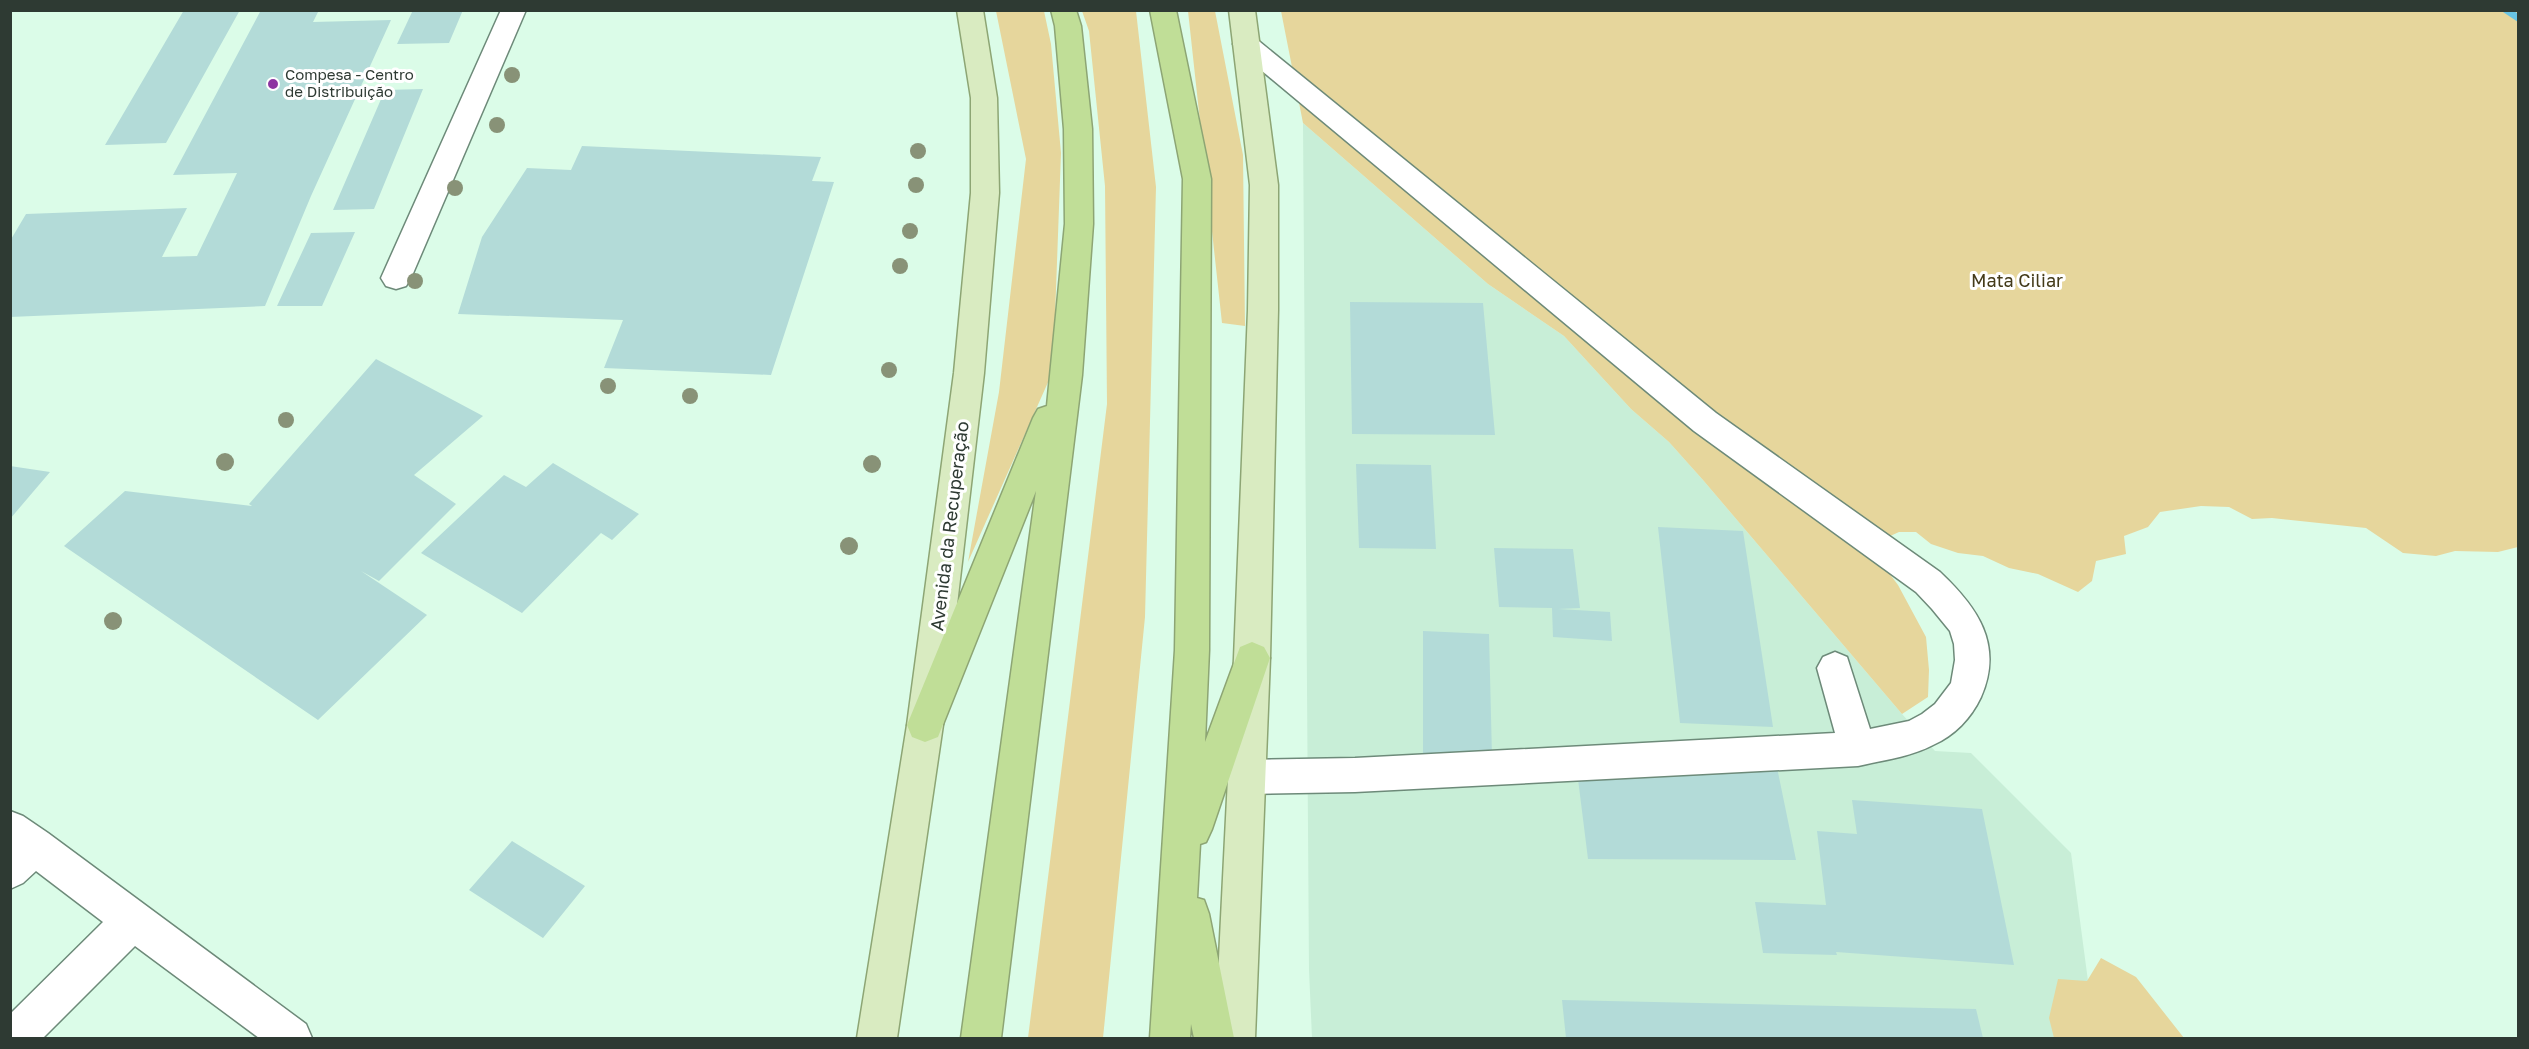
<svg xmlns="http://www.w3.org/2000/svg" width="2529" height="1049" font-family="'Golos Text',sans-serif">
	<rect width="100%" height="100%" fill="#dbfce8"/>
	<path fill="#c8eed7" d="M 1303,123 L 1488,284 L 1564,336 L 1631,409 L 1669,442 L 1703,480 L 1902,714 L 1935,751 L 1971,753 L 2071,853 L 2088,981 L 2098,1038 L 1312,1038 L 1309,970 Z"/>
	<path fill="#e6d69c" d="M 996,11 L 1044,11 L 1051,44 L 1061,153 L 1053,371 L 968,562 L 999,392 L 1026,159 Z
		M 1082,11 L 1136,11 L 1156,187 L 1145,617 L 1103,1038 L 1028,1038 L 1107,404 L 1105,186 L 1089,31 Z
		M 1188,11 L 1215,11 L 1243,155 L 1245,326 L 1222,323 Z
		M 1281,11 L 2518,11 L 2518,547 L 2498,552 L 2455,551 L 2436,556 L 2403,553 L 2366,528 L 2272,518 L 2252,519 L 2229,507 L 2201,506 L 2160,512 L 2148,527 L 2124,536 L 2126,554 L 2096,561 L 2092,581 L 2078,592 L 2038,574 L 2009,568 L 1983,556 L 1958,553 L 1931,544 L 1916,532 L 1899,532 L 1877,542 L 1880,561 L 1898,585 L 1926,637 L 1929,670 L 1928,697 L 1902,714 L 1703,480 L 1669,442 L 1631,409 L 1564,336 L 1488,284 L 1303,123 Z
		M 2101,958 L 2136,977 L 2184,1038 L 2054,1038 L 2049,1018 L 2058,979 L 2087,981 Z"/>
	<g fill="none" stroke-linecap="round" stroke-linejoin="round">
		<path fill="#68c3e3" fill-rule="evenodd" d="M 2500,10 L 2513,10 L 2518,14 L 2518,22 Z"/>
	</g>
	<path fill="#b3dbd8" d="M 184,10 L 240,10 L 166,143 L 105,145 Z
		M 261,10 L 319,10 L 313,22 L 391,20 L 311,196 L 265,306 L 10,317 L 10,241 L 26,214 L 187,208 L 162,257 L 197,256 L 237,173 L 173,175 Z
		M 413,10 L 463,10 L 449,43 L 397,44 Z
		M 423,89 L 374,209 L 333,210 L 385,90 Z
		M 582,146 L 821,157 L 812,181 L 834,182 L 771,375 L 604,368 L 623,320 L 458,314 L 482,237 L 527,168 L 571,170 Z
		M 355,232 L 322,306 L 277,306 L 311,233 Z
		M 1350,302 L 1483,303 L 1495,435 L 1352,434 Z
		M 376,359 L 483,416 L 414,475 L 456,504 L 379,581 L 361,571 L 427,615 L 318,720 L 64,546 L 125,491 L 252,506 L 249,504 Z
		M 553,463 L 639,514 L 612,540 L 601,533 L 522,613 L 421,553 L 504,475 L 526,487 Z
		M 1356,464 L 1431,465 L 1436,549 L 1359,548 Z
		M 10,466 L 50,472 L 10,519 Z
		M 1658,527 L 1743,531 L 1773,727 L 1680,723 Z
		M 1494,548 L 1573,549 L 1580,608 L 1558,609 L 1610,612 L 1612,641 L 1553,637 L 1552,608 L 1499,607 Z
		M 1423,631 L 1489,634 L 1492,757 L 1423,753 Z
		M 1574,747 L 1773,748 L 1796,860 L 1588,859 Z
		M 1852,800 L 1982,809 L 2014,965 L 1836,952 L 1837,955 L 1763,953 L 1755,902 L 1826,905 L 1817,831 L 1857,834 Z
		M 512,841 L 585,886 L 543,938 L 469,890 Z
		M 1562,1000 L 1976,1009 L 1983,1038 L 1566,1038 Z"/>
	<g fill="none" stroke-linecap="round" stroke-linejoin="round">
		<g stroke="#6d8a79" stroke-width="3">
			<path id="minor" d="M 501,10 L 526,10 L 411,278 L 406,286 L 396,289 L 386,286 L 381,278 Z
				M 1246,35 L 1255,38 L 1716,413 L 1940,572 C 1977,607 2004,644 1981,697 C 1971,718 1955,735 1933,745 C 1910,757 1883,760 1858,766 L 1355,792 L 1246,794 L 1233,789 L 1228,777 L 1233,765 L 1246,760 L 1355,758 L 1835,733 L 1817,668 L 1823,657 L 1835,652 L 1847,657 L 1870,729 L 1909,721 L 1922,714 L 1935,704 L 1951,683 L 1955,660 L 1954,644 L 1950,631 L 1932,609 L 1916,592 L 1694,431 L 1237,50 L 1233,44 L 1237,38 Z
				M 10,811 L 23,816 L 48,833 L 306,1024 L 312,1038 L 259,1038 L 135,946 L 43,1038 L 10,1038 L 10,1014 L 103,922 L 36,871 L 23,883 L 10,889 Z"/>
		</g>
		<g stroke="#8da574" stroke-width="3">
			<path id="major" d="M 957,10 L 983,10 L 997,98 L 999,193 L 984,373 L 943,725 L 897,1038 L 857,1038 L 907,725 L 954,373 L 971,193 L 971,98 Z
				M 1229,10 L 1255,10 L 1278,185 L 1278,310 L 1270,658 L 1255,1038 L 1215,1038 L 1234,658 L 1248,310 L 1250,185 Z"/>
		</g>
		<g stroke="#8da574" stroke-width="3">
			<path id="highway" d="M 1051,10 L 1076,10 L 1081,26 L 1092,129 L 1093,224 L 1082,375 L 1001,1038 L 961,1038 L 1036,491 L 938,737 L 925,742 L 912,737 L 907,725 L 1033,418 L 1038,409 L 1047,406 L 1065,224 L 1064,129 L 1055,26 Z
				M 1150,10 L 1176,10 L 1211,179 L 1209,650 L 1205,742 L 1240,647 L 1252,642 L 1264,647 L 1270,658 L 1212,829 L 1206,842 L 1200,844 L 1197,898 L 1204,900 L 1209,914 L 1234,1038 L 1194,1038 L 1191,1024 L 1190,1038 L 1150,1038 L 1175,650 L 1183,179 Z"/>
		</g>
		<use href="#minor" fill="#fff" fill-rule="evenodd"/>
		<use href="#major" fill="#d9ebc1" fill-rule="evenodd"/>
		<use href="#highway" fill="#c0de97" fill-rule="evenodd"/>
	</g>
	<g fill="#889277">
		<circle cx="512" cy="75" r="8"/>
		<circle cx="497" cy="125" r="8"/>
		<circle cx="918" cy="151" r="8"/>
		<circle cx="916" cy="185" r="8"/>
		<circle cx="455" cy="188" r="8"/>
		<circle cx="910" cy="231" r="8"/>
		<circle cx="900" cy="266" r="8"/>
		<circle cx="415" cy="281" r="8"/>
		<circle cx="889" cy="370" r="8"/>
		<circle cx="608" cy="386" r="8"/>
		<circle cx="690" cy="396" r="8"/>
		<circle cx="286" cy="420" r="8"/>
		<circle cx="225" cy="462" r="9"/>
		<circle cx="872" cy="464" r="9"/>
		<circle cx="849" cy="546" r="9"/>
		<circle cx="113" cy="621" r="9"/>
	</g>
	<circle fill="#8d35a1" stroke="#fff" stroke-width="2" cx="273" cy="84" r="6"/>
	<g text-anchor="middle" stroke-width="6" stroke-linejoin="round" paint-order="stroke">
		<g font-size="15" fill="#2e3a33" stroke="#fff" text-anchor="start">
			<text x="285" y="80">Compesa - Centro<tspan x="285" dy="17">de Distribuição</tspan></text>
		</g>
		<g font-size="18" fill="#443b1a" stroke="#fff">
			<text x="2017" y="287">Mata Ciliar</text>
		</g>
		<g font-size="18" fill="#2e3a33" stroke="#fff">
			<text transform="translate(950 526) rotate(-83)" y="6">Avenida da Recuperação</text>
		</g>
	</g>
	<rect width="2529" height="1049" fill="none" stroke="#2e3a33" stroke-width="24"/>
</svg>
